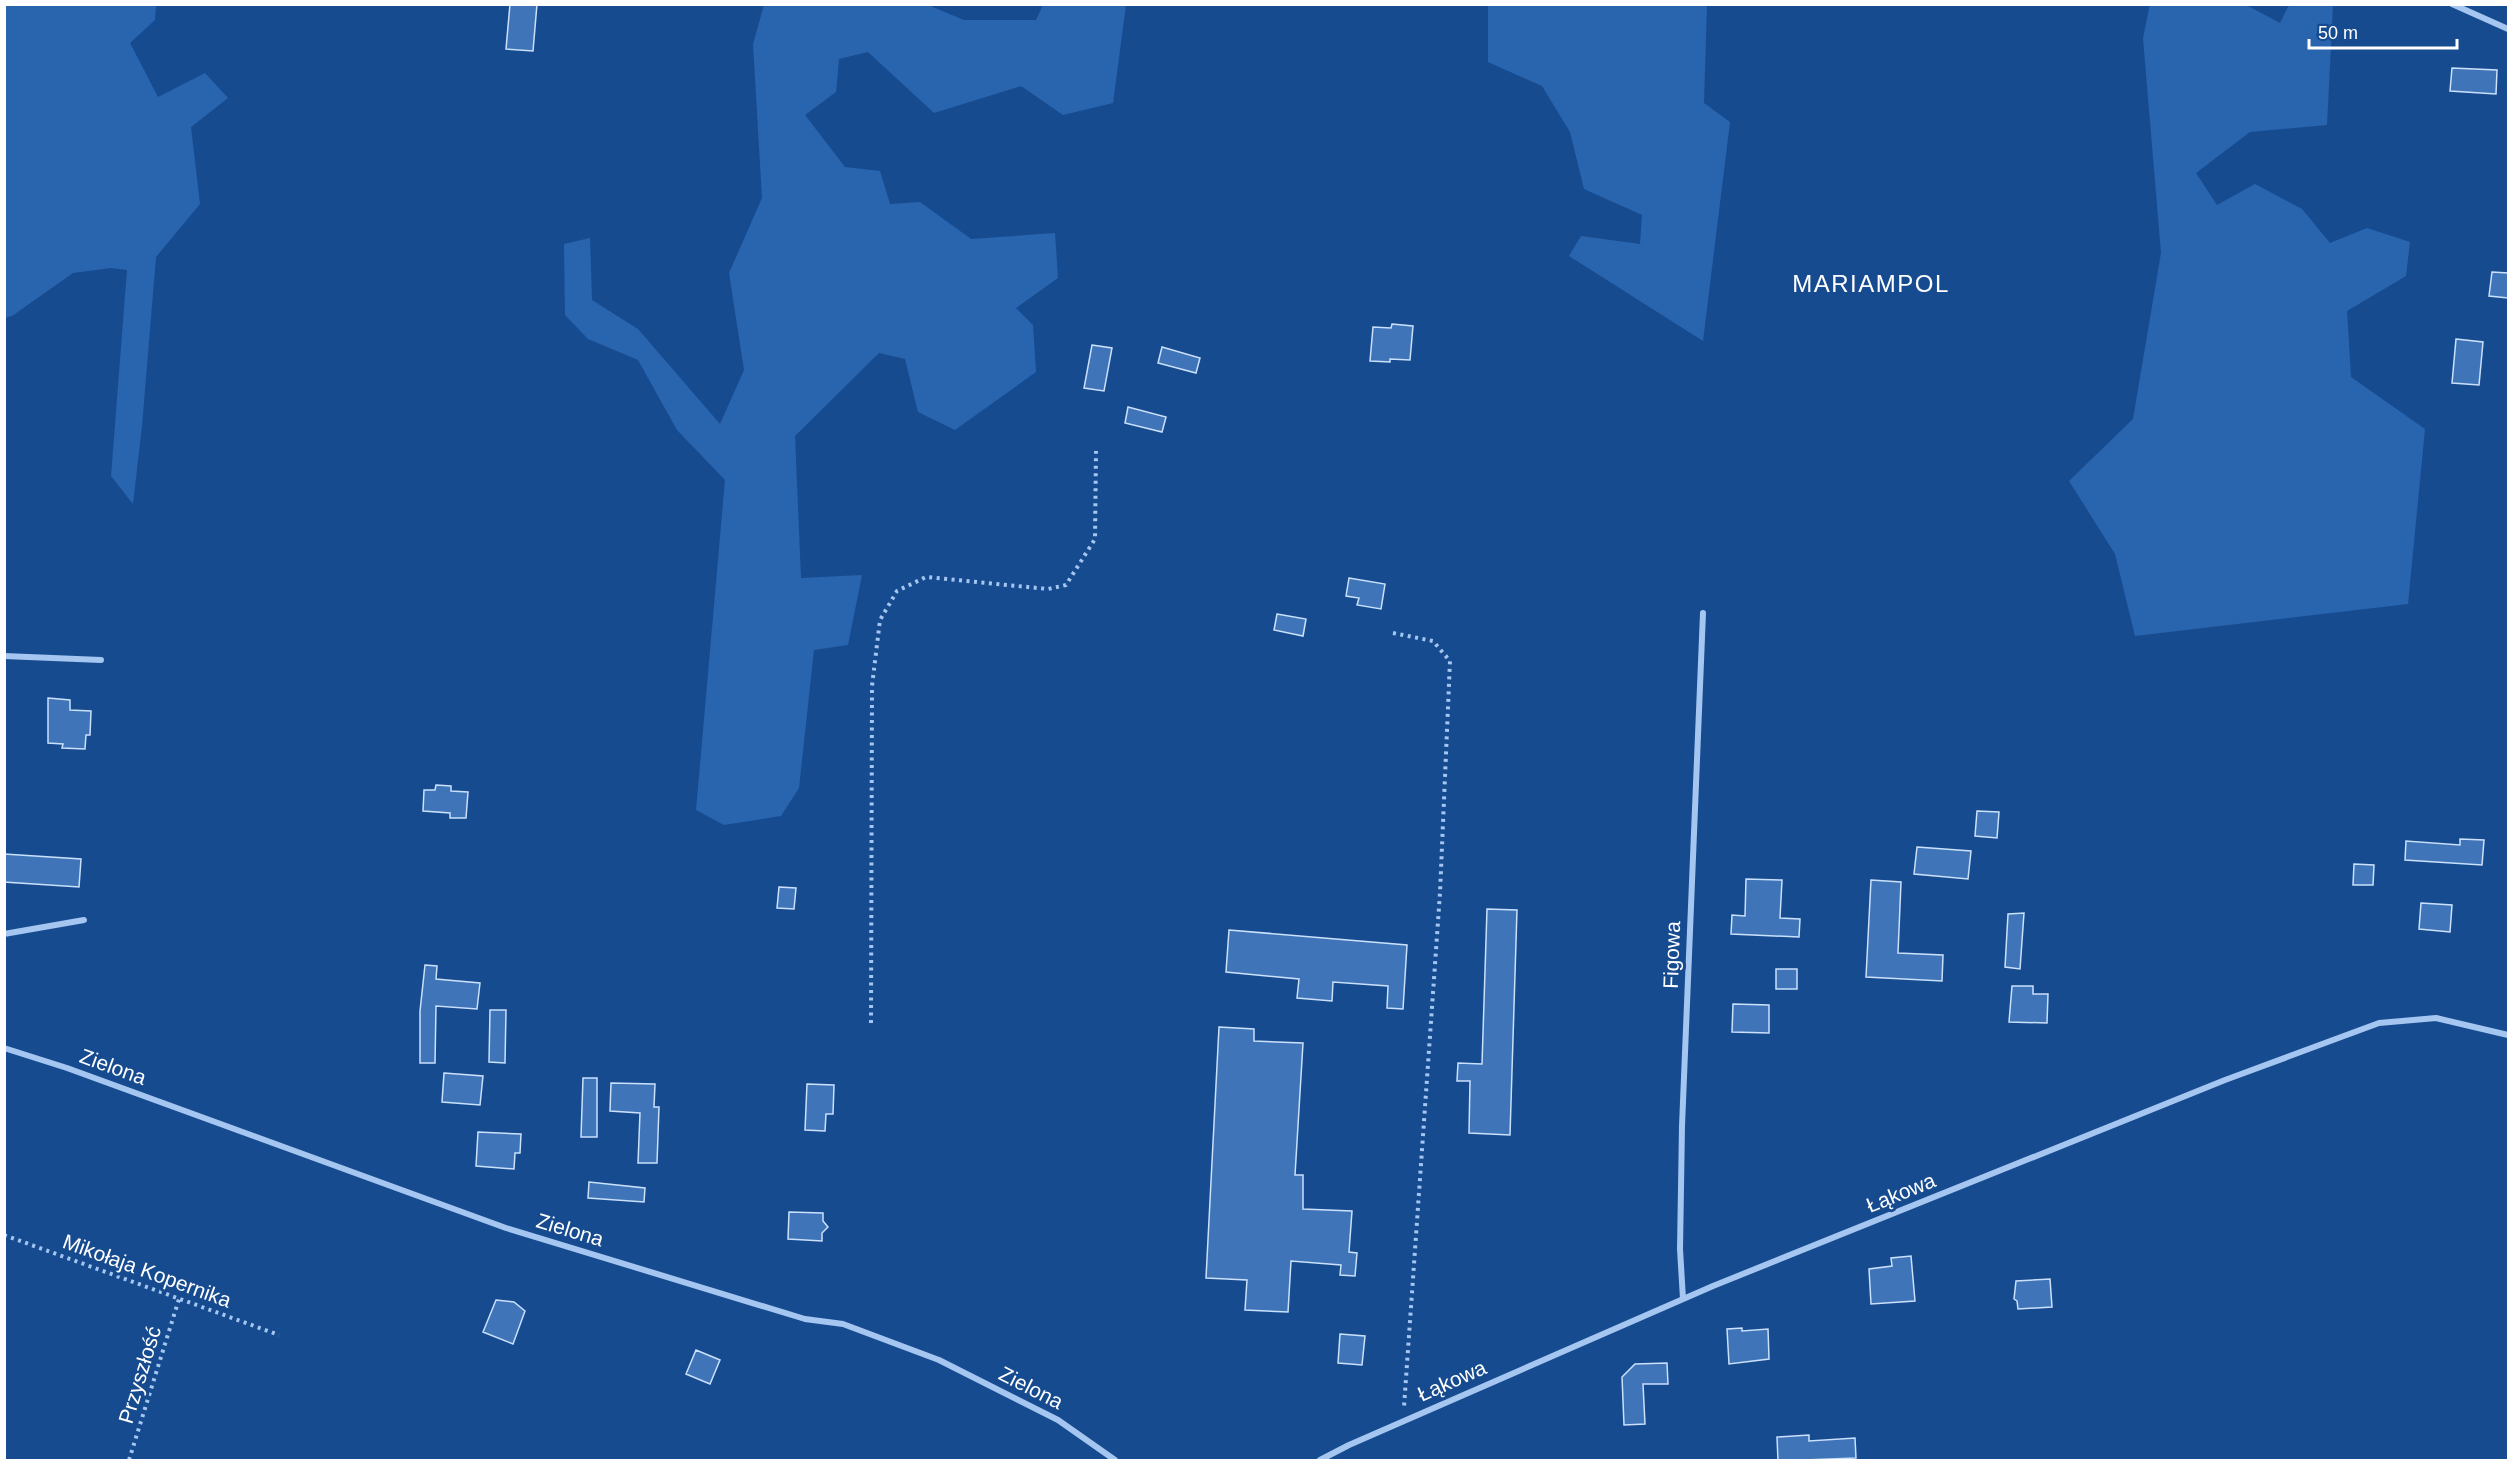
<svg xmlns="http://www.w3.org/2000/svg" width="2513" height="1465" font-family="Arial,sans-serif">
	<rect width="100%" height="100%" fill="#174b90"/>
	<path fill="#2965ae" d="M 2150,4 L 2246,5 L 2280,23 L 2289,5 L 2333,5 L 2327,125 L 2250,132 L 2196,173 L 2217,205 L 2255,184 L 2302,209 L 2330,243 L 2367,228 L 2410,242 L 2406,276 L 2347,311 L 2351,377 L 2425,429 L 2408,604 L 2135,636 L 2115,554 L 2069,481 L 2133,419 L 2161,253 L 2143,38 Z
		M 4,5 L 156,5 L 155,20 L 130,43 L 158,97 L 205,73 L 228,98 L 191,127 L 200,204 L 156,257 L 142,426 L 133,504 L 111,476 L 127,270 L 111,268 L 73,273 L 12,316 L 5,318 Z
		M 764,5 L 928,5 L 964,20 L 1036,20 L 1043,5 L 1126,5 L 1113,103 L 1063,115 L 1021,86 L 934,113 L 868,52 L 839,59 L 836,92 L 805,115 L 845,167 L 880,171 L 890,204 L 920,202 L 971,239 L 1055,233 L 1058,278 L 1016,308 L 1033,325 L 1036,372 L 955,430 L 918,412 L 905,359 L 879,353 L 795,436 L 801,578 L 862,575 L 848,645 L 814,650 L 799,788 L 781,816 L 724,825 L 696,810 L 725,480 L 677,430 L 638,360 L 588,339 L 565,315 L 564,244 L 590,238 L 592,300 L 638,329 L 720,424 L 744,370 L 729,273 L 762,198 L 753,44 Z
		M 1488,5 L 1707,5 L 1704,103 L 1730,122 L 1703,341 L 1569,256 L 1581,236 L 1640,244 L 1642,215 L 1584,189 L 1570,132 L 1542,86 L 1488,62 Z"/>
	<path fill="#3f75b8" stroke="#cae0fb" stroke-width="1.5" d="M 510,4 L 537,4 L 533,51 L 506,49 Z
		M 2452,68 L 2497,70 L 2496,94 L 2450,91 Z
		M 2492,272 L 2508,273 L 2508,298 L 2489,296 Z
		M 1392,324 L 1413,326 L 1410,360 L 1390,359 L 1390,362 L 1370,361 L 1373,327 L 1391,328 Z
		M 2456,339 L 2483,342 L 2479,385 L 2452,383 Z
		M 1092,345 L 1112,348 L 1104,391 L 1084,388 Z
		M 1162,347 L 1200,358 L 1196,373 L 1158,363 Z
		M 1128,407 L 1166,417 L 1162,432 L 1125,423 Z
		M 1349,578 L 1385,584 L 1381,609 L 1357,605 L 1359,598 L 1346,596 Z
		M 1277,614 L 1306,619 L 1303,636 L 1274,630 Z
		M 48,698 L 70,700 L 70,710 L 91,711 L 90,735 L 86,735 L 85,749 L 62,748 L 63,744 L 48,743 Z
		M 436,785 L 451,786 L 451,791 L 468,792 L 466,818 L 450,818 L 450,813 L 423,811 L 424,790 L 435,790 Z
		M 1977,811 L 1999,812 L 1997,838 L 1975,836 Z
		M 2460,839 L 2484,840 L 2482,865 L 2405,860 L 2406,841 L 2460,845 Z
		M 1917,847 L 1971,851 L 1968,879 L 1914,874 Z
		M 4,854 L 81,859 L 79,887 L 4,882 Z
		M 2354,864 L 2374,865 L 2373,885 L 2353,885 Z
		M 1746,879 L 1782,880 L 1780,918 L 1800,919 L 1799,937 L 1731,934 L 1732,915 L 1745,916 Z
		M 1871,880 L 1901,882 L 1898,953 L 1943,955 L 1942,981 L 1866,977 Z
		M 779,887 L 796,888 L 794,909 L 777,908 Z
		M 2421,903 L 2452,905 L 2450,932 L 2419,929 Z
		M 1487,909 L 1517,910 L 1510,1135 L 1469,1133 L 1470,1081 L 1457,1081 L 1458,1063 L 1482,1064 Z
		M 2024,913 L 2020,969 L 2005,967 L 2008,914 Z
		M 1229,930 L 1407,945 L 1403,1009 L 1387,1008 L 1388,986 L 1333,982 L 1332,1001 L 1297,998 L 1299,979 L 1226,972 Z
		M 425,965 L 437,966 L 436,979 L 480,983 L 477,1009 L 436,1006 L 435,1063 L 420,1063 L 420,1011 Z
		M 1776,969 L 1797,969 L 1797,989 L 1776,989 Z
		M 2012,986 L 2033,986 L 2033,994 L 2048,994 L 2047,1023 L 2009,1022 Z
		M 1733,1004 L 1769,1005 L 1769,1033 L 1732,1032 Z
		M 490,1010 L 506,1010 L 505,1063 L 489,1062 Z
		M 1219,1027 L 1254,1029 L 1254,1041 L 1303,1043 L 1295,1175 L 1303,1175 L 1303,1209 L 1352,1211 L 1349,1252 L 1357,1253 L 1355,1276 L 1340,1275 L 1341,1265 L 1291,1261 L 1288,1312 L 1245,1310 L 1247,1280 L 1206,1278 Z
		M 444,1073 L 483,1076 L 480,1105 L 442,1102 Z
		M 583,1078 L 597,1078 L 597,1137 L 581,1137 Z
		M 611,1083 L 655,1084 L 654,1107 L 659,1107 L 657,1163 L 638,1163 L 640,1113 L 610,1111 Z
		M 807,1084 L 834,1085 L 833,1114 L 826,1114 L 825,1131 L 805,1130 Z
		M 478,1132 L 521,1134 L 520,1153 L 515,1153 L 514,1169 L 476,1166 Z
		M 589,1182 L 645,1188 L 644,1202 L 588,1198 Z
		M 789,1212 L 823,1213 L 823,1221 L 828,1227 L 822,1233 L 822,1241 L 788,1239 Z
		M 1911,1256 L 1915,1301 L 1871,1304 L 1869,1269 L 1892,1266 L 1891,1258 Z
		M 2050,1279 L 2052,1307 L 2018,1309 L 2017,1301 L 2014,1299 L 2016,1281 Z
		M 496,1300 L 514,1302 L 525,1311 L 513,1344 L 483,1332 Z
		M 1742,1328 L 1742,1331 L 1768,1329 L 1769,1359 L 1729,1364 L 1727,1329 Z
		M 1340,1334 L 1365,1336 L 1362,1365 L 1338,1363 Z
		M 696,1350 L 720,1360 L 710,1384 L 686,1374 Z
		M 1667,1363 L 1668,1384 L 1643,1384 L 1645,1424 L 1624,1425 L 1622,1377 L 1635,1364 Z
		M 1809,1435 L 1809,1441 L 1855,1438 L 1856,1458 L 1778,1461 L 1777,1437 Z"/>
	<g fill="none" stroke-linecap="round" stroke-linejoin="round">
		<path stroke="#a4c6f0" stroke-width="4" stroke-dasharray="3 4.5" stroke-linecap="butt" d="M 1393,633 L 1433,641 L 1450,661 L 1440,893 L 1404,1407
			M 871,1023 L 872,686 L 880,620 L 897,591 L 926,577 L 1048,589 L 1066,585 L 1095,539 L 1096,451
			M 4,1235 L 279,1335
			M 129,1460 L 179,1299"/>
		<path stroke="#a4c6f0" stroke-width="6" d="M 2452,4 L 2508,29
			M 4,656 L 101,660
			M 4,934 L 84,920
			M 4,1048 L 67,1068 L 506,1228 L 805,1319 L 843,1324 L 939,1360 L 1058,1420 L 1115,1460
			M 1683,1299 L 1680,1249 L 1682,1126 L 1703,613
			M 1320,1460 L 1349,1445 L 1713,1286 L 2225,1080 L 2379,1023 L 2436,1018 L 2508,1035"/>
	</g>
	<g text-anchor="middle" stroke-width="6" stroke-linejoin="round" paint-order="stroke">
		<g font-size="21" fill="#fff" stroke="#174b90">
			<text transform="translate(1672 955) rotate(-88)" y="7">Figowa</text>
			<text transform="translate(113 1067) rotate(20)" y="7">Zielona</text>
			<text transform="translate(1901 1193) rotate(-22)" y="7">Łąkowa</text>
			<text transform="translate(570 1230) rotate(17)" y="7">Zielona</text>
			<text transform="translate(147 1271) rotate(20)" y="7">Mikołaja Kopernika</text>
			<text transform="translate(140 1375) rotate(-73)" y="7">Przyszłość</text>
			<text transform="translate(1452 1381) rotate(-24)" y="7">Łąkowa</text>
			<text transform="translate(1031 1388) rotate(27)" y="7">Zielona</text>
		</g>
		<g font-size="24" letter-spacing="1.5" fill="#fff" stroke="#174b90">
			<text x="1871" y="292">MARIAMPOL</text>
		</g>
	</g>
	<rect width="2513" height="1465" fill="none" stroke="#ffffff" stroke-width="12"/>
	<path d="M2309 39v9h148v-9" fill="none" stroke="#ffffff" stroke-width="3"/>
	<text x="2318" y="39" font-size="18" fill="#ffffff" stroke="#174b90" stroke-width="4.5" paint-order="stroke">50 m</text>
</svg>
